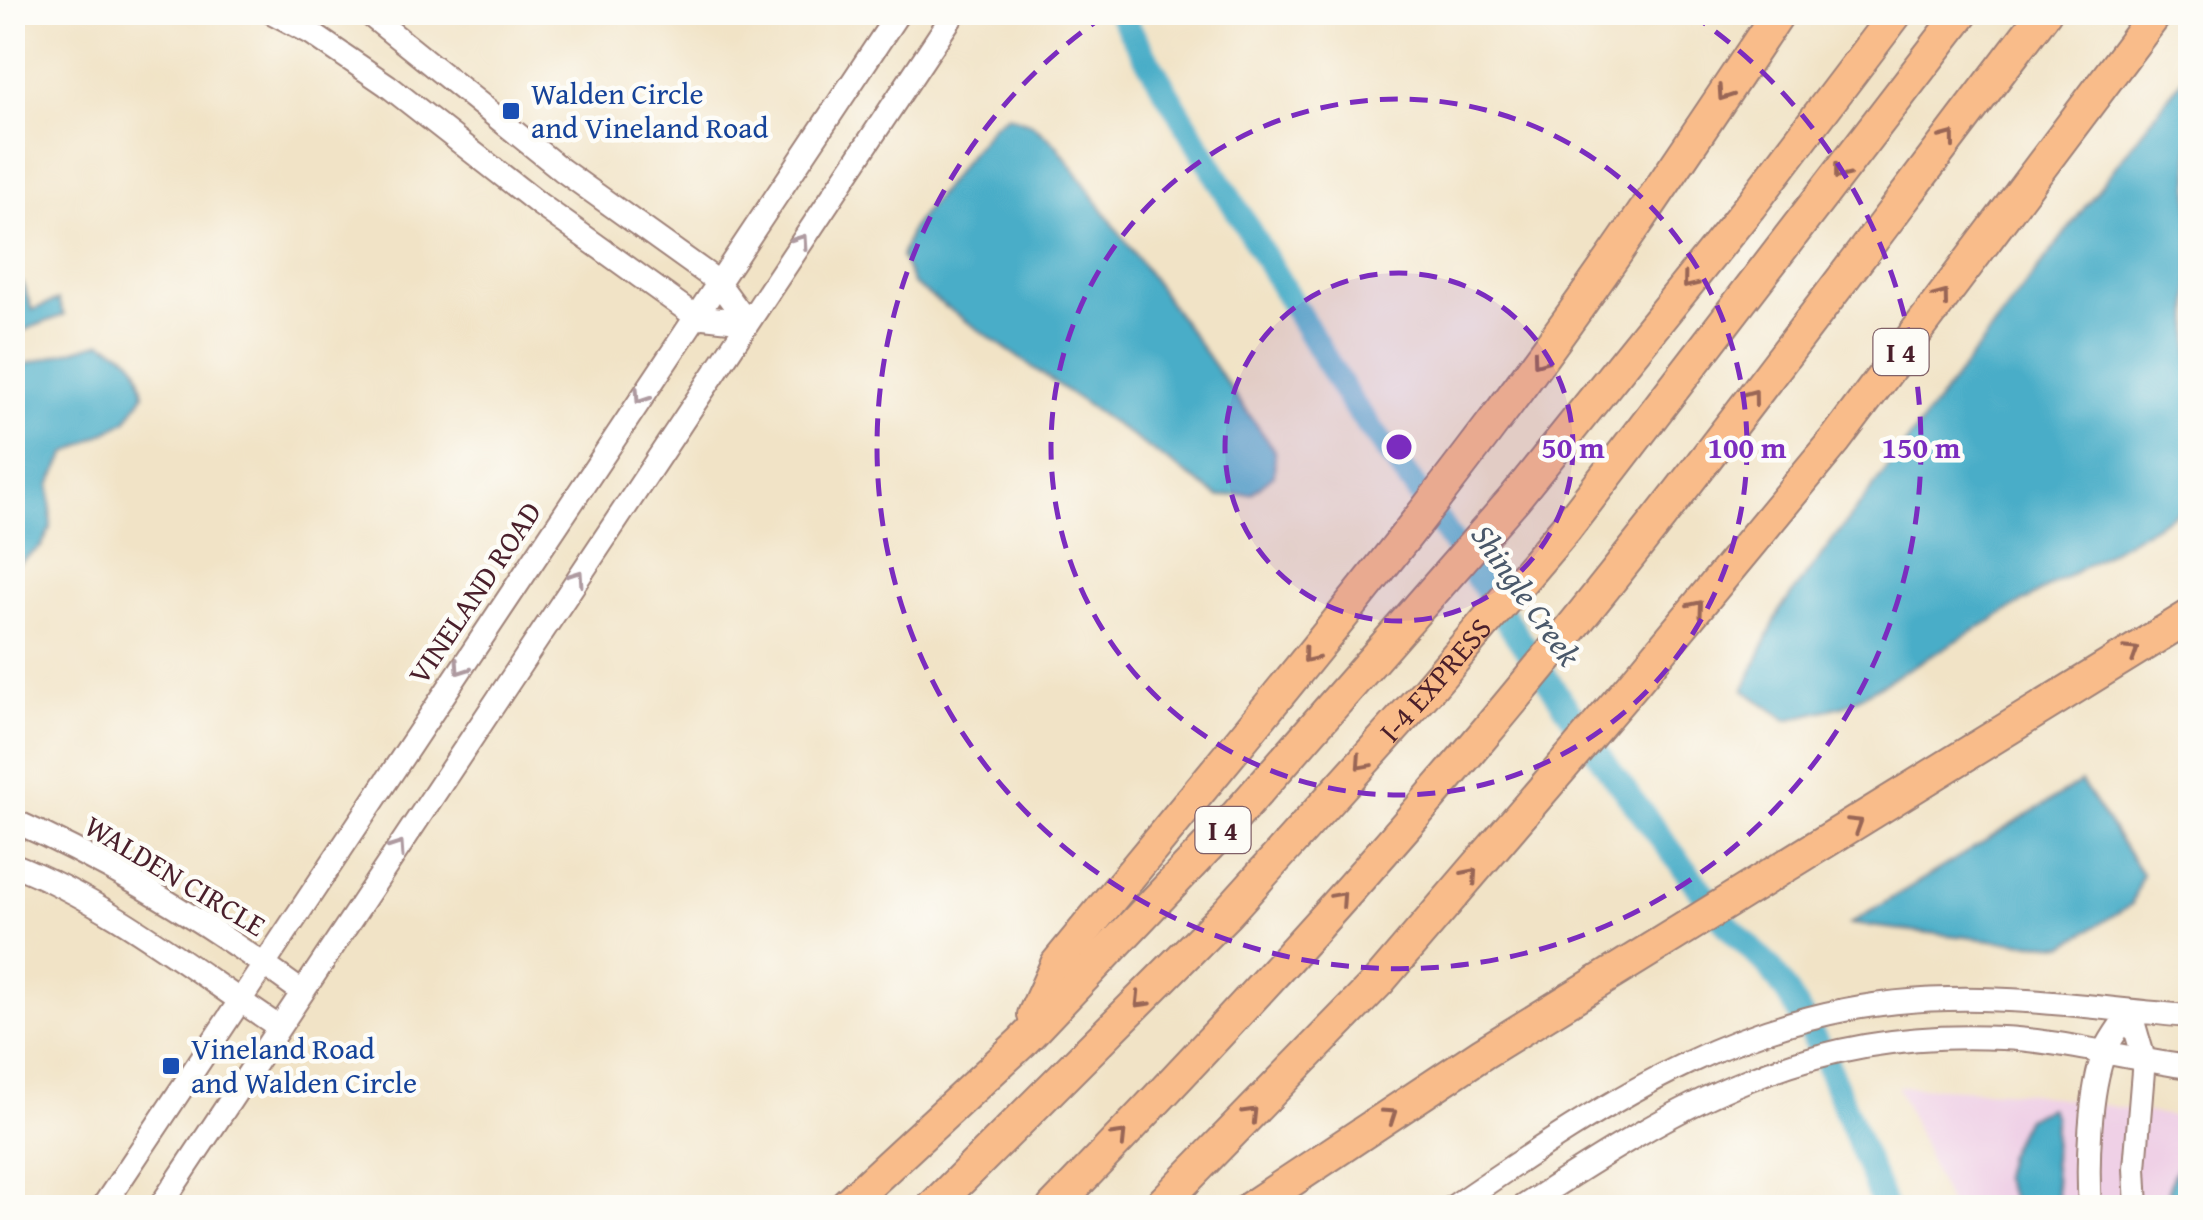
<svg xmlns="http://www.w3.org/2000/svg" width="2203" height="1220" font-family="'Gentium Book Plus',serif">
	<rect width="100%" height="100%" fill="#fdfcf7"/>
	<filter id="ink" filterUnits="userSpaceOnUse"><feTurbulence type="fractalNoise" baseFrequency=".01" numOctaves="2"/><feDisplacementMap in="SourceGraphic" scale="20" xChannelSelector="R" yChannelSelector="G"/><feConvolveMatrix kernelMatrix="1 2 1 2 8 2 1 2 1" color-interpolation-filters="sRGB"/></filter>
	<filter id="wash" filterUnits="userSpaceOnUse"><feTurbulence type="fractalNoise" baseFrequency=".0048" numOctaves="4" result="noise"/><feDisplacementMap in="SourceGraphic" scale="40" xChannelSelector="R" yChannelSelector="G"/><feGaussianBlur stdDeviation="2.25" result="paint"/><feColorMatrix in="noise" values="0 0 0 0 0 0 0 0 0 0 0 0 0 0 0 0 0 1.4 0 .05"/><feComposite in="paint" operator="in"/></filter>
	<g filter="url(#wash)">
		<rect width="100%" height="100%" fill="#f1e3c6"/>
		<path fill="#efd0e6" d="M 1897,1086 L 2023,1092 L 2190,1119 L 2190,1207 L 1950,1207 Z"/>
		<path fill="#49adc8" stroke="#4a667a" stroke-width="2.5" d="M 2190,68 L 2190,505 L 1846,705 L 1787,720 L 1744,690 L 1780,610 Z
			M 1007,115 L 1032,124 L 1056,144 L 1275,451 L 1274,475 L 1252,493 L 1219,497 L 913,284 L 901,257 L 911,229 L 992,126 Z
			M 22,282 L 32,310 L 58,300 L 64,315 L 22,331 L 13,305 L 13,285 Z
			M 102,342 C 133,358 138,358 144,394 L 126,421 L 66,454 L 50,485 L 51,527 L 41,547 L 16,565 L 13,564 L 13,344 L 23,365 Z
			M 2081,782 L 2142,874 L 2132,904 L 2065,945 L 2000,941 L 1850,924 Z
			M 2049,1108 L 2054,1117 L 2053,1162 L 2059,1207 L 2016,1207 L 2002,1177 L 2007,1155 L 2026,1118 Z
			M 2190,1153 L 2190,1207 L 2171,1207 C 2164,1187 2175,1167 2190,1153 Z"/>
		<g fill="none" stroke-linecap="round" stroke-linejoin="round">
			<path stroke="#49adc8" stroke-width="25" d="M 1119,12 L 1351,402 L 1412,483 L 1613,775 L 1729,927 L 1771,969 L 1788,994 L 1823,1054 L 1885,1208"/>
		</g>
	</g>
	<g filter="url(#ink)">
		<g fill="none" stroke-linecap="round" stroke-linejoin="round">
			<g stroke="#9e8178" stroke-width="26">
				<path id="minor" d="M 271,12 L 311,33 L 387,85 L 539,204 L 695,316 L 747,322
					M 366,12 L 562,170 L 717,281 L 747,322
					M 12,820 C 116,866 211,925 302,992
					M 12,864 C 109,902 193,970 279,1027
					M 2130,1011 L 2144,1059 L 2135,1168 L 2137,1208
					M 102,1208 L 899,12
					M 159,1208 L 955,12
					M 1451,1208 C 1609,1100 1749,1003 1948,999 C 2029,997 2110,1010 2190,1016
					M 1521,1208 C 1679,1104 1805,1028 2002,1038 C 2066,1041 2127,1059 2190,1067
					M 2090,1208 C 2087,1166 2089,1090 2105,1051 C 2111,1037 2122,1024 2130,1011"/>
			</g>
			<g stroke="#9e8178" stroke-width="36">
				<g id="highway">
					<path d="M 1034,1015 L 1057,964 C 1202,787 1351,611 1489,428 C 1591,294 1685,153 1779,12"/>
					<path d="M 843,1208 L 1022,1042 L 1228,825 L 1514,499 L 1750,206 L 1897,12"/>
					<path id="s1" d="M 932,1208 L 1227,913 L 1427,691 L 1566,528 L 1963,12"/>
					<path d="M 1053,1208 C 1196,1060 1336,909 1469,752 C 1671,514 1855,260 2045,12"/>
					<path d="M 1158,1208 L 1379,981 L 1635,682 L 1836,439 L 2157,12"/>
					<path d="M 1250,1208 L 1483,1053 L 2190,616"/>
				</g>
			</g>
			<use href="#minor" stroke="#fff" stroke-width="22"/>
			<use href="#highway" stroke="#f9bc8a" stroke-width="32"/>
		</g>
		<defs><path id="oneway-chevron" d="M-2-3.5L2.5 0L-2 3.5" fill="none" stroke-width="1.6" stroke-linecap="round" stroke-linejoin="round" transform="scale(2.5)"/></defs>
		<g stroke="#996656">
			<use href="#oneway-chevron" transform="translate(1724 94) rotate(124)"/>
			<use href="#oneway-chevron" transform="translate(1949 138) rotate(-53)"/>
			<use href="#oneway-chevron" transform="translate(1840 173) rotate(128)"/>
			<use href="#oneway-chevron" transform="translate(1689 282) rotate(129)"/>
			<use href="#oneway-chevron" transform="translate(1942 297) rotate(-53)"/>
			<use href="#oneway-chevron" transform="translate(1539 360) rotate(126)"/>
			<use href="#oneway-chevron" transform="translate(1752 396) rotate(-53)"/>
			<use href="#oneway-chevron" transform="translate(1697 607) rotate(-50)"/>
			<use href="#oneway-chevron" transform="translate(2132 652) rotate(-32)"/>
			<use href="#oneway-chevron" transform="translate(1309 656) rotate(129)"/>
			<use href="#oneway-chevron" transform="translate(1362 763) rotate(132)"/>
			<use href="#oneway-chevron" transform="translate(1856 824) rotate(-32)"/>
			<use href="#oneway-chevron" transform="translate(1471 875) rotate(-49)"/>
			<use href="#oneway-chevron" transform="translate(1340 898) rotate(-48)"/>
			<use href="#oneway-chevron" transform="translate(1141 1001) rotate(134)"/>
			<use href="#oneway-chevron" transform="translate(1251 1114) rotate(-46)"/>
			<use href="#oneway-chevron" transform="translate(1390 1115) rotate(-34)"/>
			<use href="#oneway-chevron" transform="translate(1120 1137) rotate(-46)"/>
		</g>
		<g stroke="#ae9aa0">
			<use href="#oneway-chevron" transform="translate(801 241) rotate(-56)"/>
			<use href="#oneway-chevron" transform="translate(641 397) rotate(124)"/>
			<use href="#oneway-chevron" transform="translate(577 577) rotate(-56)"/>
			<use href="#oneway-chevron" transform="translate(461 668) rotate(124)"/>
			<use href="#oneway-chevron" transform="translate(398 848) rotate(-56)"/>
		</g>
	</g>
	<circle cx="1399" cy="447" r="174" fill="#7b2cbf" fill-opacity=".12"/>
	<g fill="none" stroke="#7b2cbf" stroke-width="5" stroke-dasharray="18 12">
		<circle cx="1399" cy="447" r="174"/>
		<circle cx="1399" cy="447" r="348"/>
		<path d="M1691 14A522 522 0 1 1 1107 14"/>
	</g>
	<g fill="#1a4fb4" stroke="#fdfcf7" stroke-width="4">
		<rect x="501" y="101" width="20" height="20" rx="5"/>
		<rect x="161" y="1056" width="20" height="20" rx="5"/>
	</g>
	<g text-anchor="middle" stroke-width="9" stroke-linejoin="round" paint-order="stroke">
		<g fill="#fdfcf7" stroke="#806168" stroke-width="2.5">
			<rect x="1873.5" y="329" width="55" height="46" rx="8"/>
			<rect x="1195.5" y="807" width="55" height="46" rx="8"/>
		</g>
		<g font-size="28" font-weight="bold" fill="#4a1f2b">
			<text x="1901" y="362">I 4</text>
			<text x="1223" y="840">I 4</text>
		</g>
		<g font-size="30" fill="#164399" stroke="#fdfcf7" text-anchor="start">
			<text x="531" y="104">Walden Circle<tspan x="531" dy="34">and Vineland Road</tspan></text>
			<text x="191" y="1059">Vineland Road<tspan x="191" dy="34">and Walden Circle</tspan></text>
		</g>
		<g font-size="30" fill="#4a1f2b" stroke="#fdfcf7">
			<text transform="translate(475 593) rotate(-56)" y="10">VINELAND ROAD</text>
			<text dy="10" stroke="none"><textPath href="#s1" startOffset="730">I-4 EXPRESS</textPath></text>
			<text transform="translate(175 876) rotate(31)" y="10">WALDEN CIRCLE</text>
		</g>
		<g font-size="32" font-style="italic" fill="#4a586a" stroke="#fdfcf7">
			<text transform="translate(1526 595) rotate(55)" y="11">Shingle Creek</text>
		</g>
	</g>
	<circle cx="1399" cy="447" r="15" fill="#7b2cbf" stroke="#fdfcf7" stroke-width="5"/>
	<g font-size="30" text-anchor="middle" font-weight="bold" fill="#7b2cbf" stroke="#fdfcf7" stroke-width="9" stroke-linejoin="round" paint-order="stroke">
		<text x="1573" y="458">50 m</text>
		<text x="1747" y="458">100 m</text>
		<text x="1921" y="458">150 m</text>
	</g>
	<rect width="2203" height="1220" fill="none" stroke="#fdfcf7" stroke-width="50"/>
</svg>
